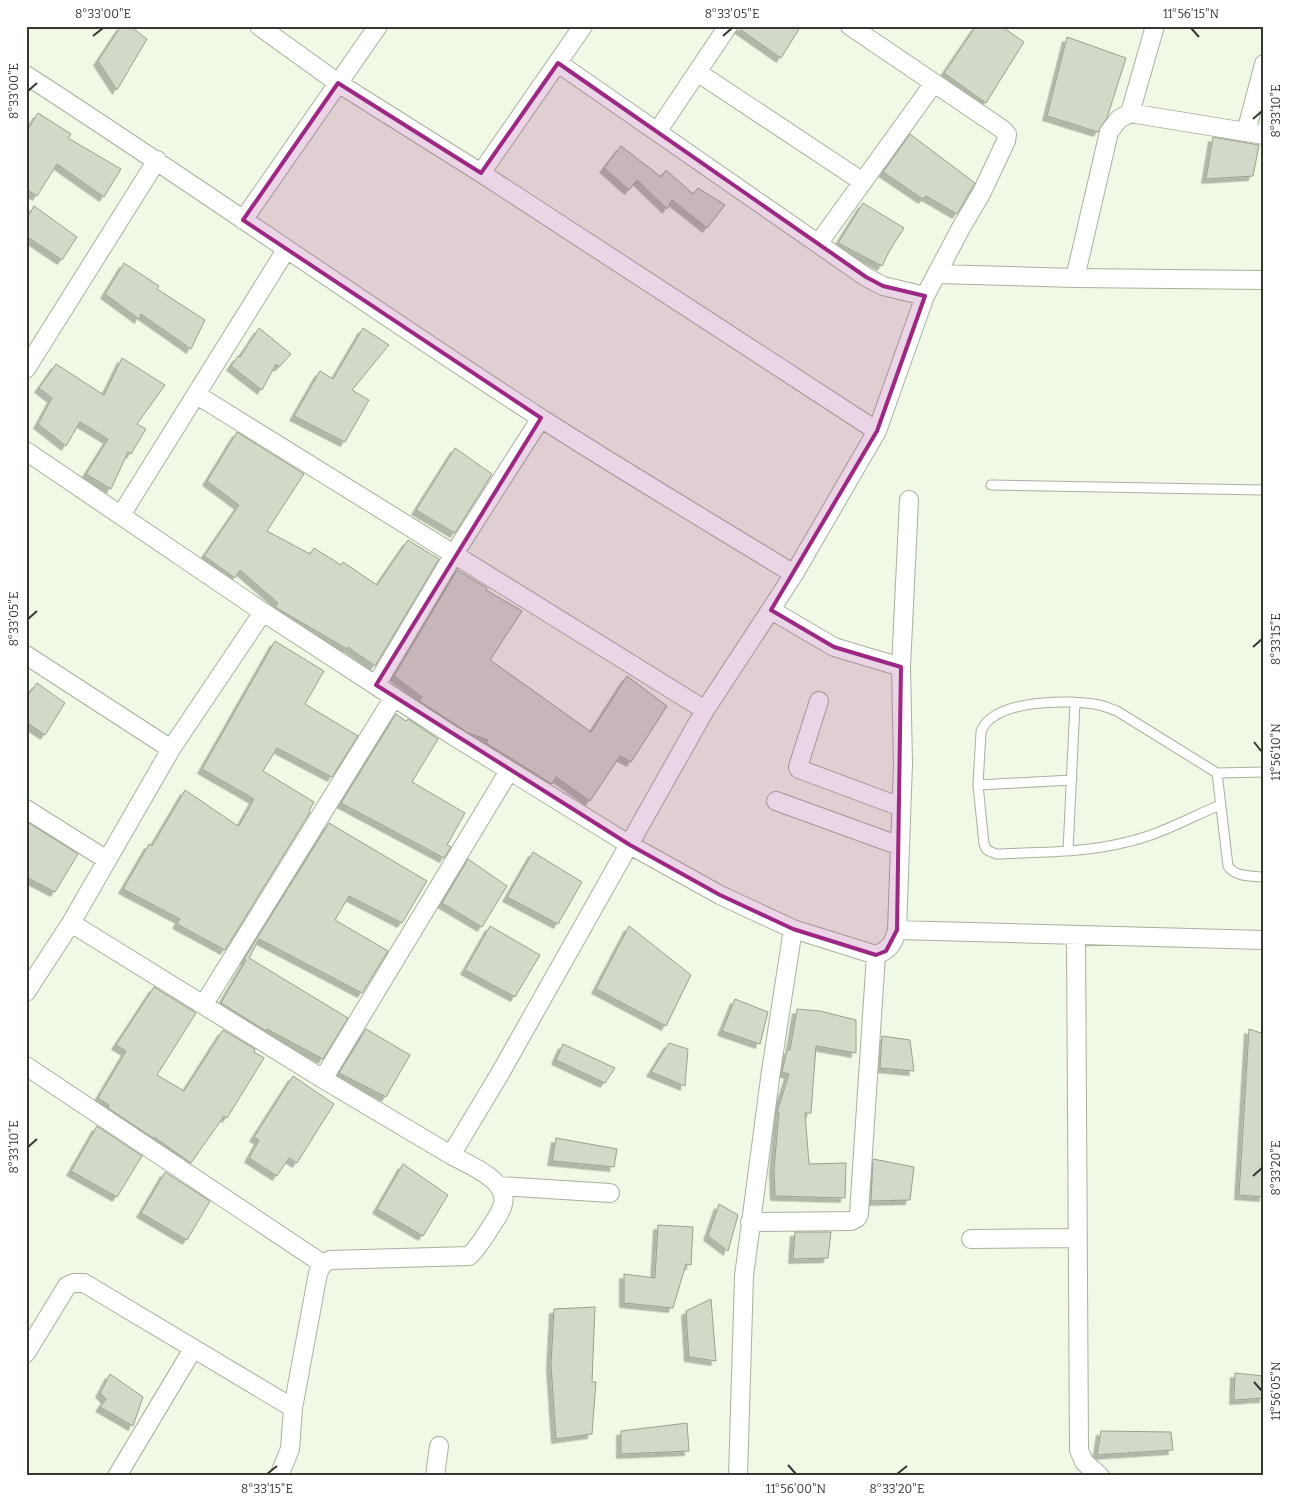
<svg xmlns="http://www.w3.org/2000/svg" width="1290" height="1502" font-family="Bitter,serif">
	<defs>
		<filter id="shadow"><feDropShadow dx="-4.5" dy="4.5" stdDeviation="0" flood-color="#0004"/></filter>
	</defs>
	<rect width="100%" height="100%" fill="#f0f9e6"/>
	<path fill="#d1dac8" stroke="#98a08f" filter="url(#shadow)" d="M 121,26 L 130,26 L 147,39 L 117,90 L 98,61 Z
		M 739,26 L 801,26 L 781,58 L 738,28 Z
		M 976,26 L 1001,26 L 1024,42 L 986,103 L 944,73 Z
		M 1067,37 L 1126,58 L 1107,118 L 1098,132 L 1047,116 Z
		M 38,113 L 71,134 L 68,138 L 121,169 L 104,197 L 57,164 L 37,196 L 26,189 L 26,132 Z
		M 910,134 L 975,183 L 957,214 L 926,196 L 923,199 L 883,172 Z
		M 1213,137 L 1259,145 L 1253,176 L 1206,179 Z
		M 621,146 L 661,177 L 666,170 L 693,194 L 698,188 L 725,205 L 707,228 L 672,200 L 667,209 L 637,180 L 629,190 L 604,168 Z
		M 863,203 L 904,228 L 890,250 L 882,266 L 838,243 Z
		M 34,206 L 77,237 L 62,260 L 26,236 L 26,220 Z
		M 124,263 L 159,286 L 157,289 L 205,320 L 191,349 L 141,314 L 139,319 L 105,294 Z
		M 259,328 L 291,354 L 279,367 L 276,364 L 262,390 L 231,366 L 238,356 L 240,357 Z
		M 363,328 L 389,345 L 352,390 L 369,400 L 345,442 L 294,416 L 320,371 L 333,379 Z
		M 122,358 L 165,385 L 137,424 L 146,429 L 131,454 L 128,452 L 111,489 L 86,474 L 108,439 L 80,422 L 66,446 L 38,424 L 52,398 L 39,388 L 56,364 L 104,395 Z
		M 237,432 L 304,474 L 267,531 L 310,554 L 314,548 L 341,565 L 343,562 L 377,585 L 408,540 L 439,559 L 375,666 L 348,647 L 347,649 L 275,607 L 278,603 L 240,570 L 235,578 L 204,556 L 239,505 L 207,481 Z
		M 455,448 L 492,474 L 455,533 L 416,510 Z
		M 457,570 L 487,588 L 486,590 L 522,611 L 490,660 L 591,732 L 627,676 L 667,706 L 631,762 L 620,756 L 590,801 L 556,777 L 552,784 L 486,743 L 488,740 L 468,733 L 458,726 L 419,701 L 422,697 L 394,676 Z
		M 275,641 L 324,671 L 305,704 L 358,736 L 332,777 L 277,748 L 263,771 L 314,802 L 309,811 L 310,812 L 225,950 L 177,924 L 180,919 L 123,889 L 149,844 L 152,846 L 185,790 L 238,826 L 240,824 L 254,799 L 202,769 Z
		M 37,683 L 65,703 L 45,735 L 26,722 L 26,698 Z
		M 396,714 L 406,721 L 408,719 L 438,739 L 412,782 L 465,813 L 447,845 L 451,847 L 444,858 L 341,803 Z
		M 29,823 L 78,854 L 55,892 L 26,877 L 26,828 Z
		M 329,823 L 427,881 L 402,923 L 349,896 L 335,920 L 388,951 L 362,993 L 259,939 L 249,958 L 348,1018 L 323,1059 L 267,1029 L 266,1031 L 221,1003 L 246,960 L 244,959 Z
		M 533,852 L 582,882 L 558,924 L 507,897 Z
		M 468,859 L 507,886 L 482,927 L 442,903 Z
		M 490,926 L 540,955 L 515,997 L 465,970 Z
		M 629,926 L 691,975 L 666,1026 L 596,989 Z
		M 154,987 L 196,1013 L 157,1075 L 184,1091 L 223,1030 L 255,1049 L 254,1052 L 264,1058 L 227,1118 L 224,1116 L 191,1163 L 154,1137 L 153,1138 L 108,1108 L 109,1105 L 98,1098 L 126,1051 L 116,1045 Z
		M 735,999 L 768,1012 L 760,1044 L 722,1031 Z
		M 797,1009 L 820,1011 L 856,1020 L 856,1053 L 816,1046 L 811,1113 L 805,1113 L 809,1164 L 846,1163 L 845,1198 L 775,1196 L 774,1169 L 779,1112 L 777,1112 L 789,1074 L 782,1072 L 787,1050 L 790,1050 Z
		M 366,1029 L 410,1055 L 386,1097 L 339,1073 Z
		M 1249,1029 L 1264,1034 L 1264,1197 L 1239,1195 Z
		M 882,1036 L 910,1040 L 914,1071 L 880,1068 Z
		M 669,1043 L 688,1049 L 685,1086 L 651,1072 Z
		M 563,1044 L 615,1068 L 605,1083 L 556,1060 Z
		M 293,1076 L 334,1104 L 297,1163 L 289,1158 L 277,1176 L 249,1158 L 259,1140 L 254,1137 Z
		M 97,1126 L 142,1156 L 117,1197 L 71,1171 Z
		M 556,1138 L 617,1149 L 614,1167 L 552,1161 Z
		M 873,1159 L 914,1167 L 910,1200 L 871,1201 Z
		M 403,1164 L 448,1195 L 423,1236 L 377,1209 Z
		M 165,1172 L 210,1201 L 187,1240 L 141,1213 Z
		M 719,1204 L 738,1215 L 728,1251 L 708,1236 Z
		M 658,1225 L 693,1227 L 691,1265 L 686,1264 L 673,1308 L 624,1303 L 624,1274 L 655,1278 Z
		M 795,1232 L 831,1232 L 828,1258 L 793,1259 Z
		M 711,1299 L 716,1361 L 689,1357 L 686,1311 Z
		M 595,1307 L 592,1382 L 596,1382 L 592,1434 L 556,1439 L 551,1365 L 554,1309 Z
		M 1235,1373 L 1264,1376 L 1264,1398 L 1234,1400 Z
		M 110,1374 L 143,1397 L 133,1426 L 100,1407 L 106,1399 L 100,1393 Z
		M 687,1423 L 689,1451 L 621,1454 L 621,1431 Z
		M 1101,1431 L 1171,1432 L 1173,1450 L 1097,1455 Z"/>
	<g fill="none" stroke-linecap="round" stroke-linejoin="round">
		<g stroke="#a8b09e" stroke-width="11">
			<path id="lane" d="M 991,485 L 1264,490
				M 1217,773 L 1228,866 C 1235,877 1251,876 1264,877
				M 978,785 L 1072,780
				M 1220,805 C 1189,818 1159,835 1127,842 C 1085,853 1039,852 996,854 L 987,850 L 984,844 L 978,785 L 981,732 C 992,699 1070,699 1099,705 C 1105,706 1111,709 1117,711 L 1217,773 L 1264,772
				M 1068,851 L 1075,703"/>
		</g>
		<g stroke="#a8b09e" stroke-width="20">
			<path id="street" d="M 259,26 L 338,83 L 481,173 L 877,431
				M 558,63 L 866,277 L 883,286 L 925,296
				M 697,72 L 863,182
				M 26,75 C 199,187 367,306 539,417 C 623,471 709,522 794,574
				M 1130,113 L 1155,26
				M 657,132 L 728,26
				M 1246,132 L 1264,64
				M 481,173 L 583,26
				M 243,220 L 378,26
				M 818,244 L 934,83
				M 937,274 L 1075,278 L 1264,280
				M 1075,278 L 1109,132 L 1119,119 L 1130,113 L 1264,135
				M 26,369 L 157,160
				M 197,395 L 705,710
				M 26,451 L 263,612 L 452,735 L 630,845 L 720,895 L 793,929 L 876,955 C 889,950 894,943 897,930 L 903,764 L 901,667 L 909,500
				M 121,515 L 286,250
				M 771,610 L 834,647 L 901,667
				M 26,655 L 171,749
				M 376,685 L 454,554 L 541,418
				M 819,701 L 798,767 L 799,769 L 901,807
				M 776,801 L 900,846
				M 26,809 L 107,860
				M 71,923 L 323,1079 L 451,1155
				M 897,930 L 1264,940
				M 1076,935 L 1079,1450 L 1084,1462 L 1100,1476
				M 26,992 L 71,923 L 171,749 L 263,612
				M 204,1004 L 394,697
				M 26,1066 L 323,1264
				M 323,1079 L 509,771
				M 499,1186 L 610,1193
				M 750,1222 L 851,1221 L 857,1218 L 859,1214 L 876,955
				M 971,1239 L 1078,1238
				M 26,1353 L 67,1286 L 74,1283 L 84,1283 L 293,1408
				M 117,1476 L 193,1349
				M 279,1476 L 290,1449 L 293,1408 L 318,1273 L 323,1264 L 330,1260 L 469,1256 C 479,1247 485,1236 492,1225 C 496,1219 501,1212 503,1204 C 509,1180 467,1164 451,1155 L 498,1077 L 705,710 L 794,574 L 877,431 L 925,296 L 962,226 L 981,194 L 1006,141 L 1007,134 L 1002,129 L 850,26
				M 435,1476 L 439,1446
				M 738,1476 L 744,1276 L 771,1071 L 793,929"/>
		</g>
		<use href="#lane" stroke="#fff" stroke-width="9"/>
		<use href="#street" stroke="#fff" stroke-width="18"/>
	</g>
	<path fill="#9c2884" fill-opacity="0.2" stroke="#9c2884" stroke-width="4" stroke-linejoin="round" d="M 558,63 L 866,277 L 883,286 L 925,296 L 877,431 L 771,610 L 834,647 L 901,667 L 897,930 L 886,951 L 876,955 L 793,929 L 720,895 L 630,845 L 376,685 L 541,418 L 243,220 L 338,83 L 481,173 Z"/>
	<path fill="none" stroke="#343830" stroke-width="2" d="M 1191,28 L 1199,37M 93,36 L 103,28M 723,36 L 732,28M 28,91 L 37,83M 1253,119 L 1262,111M 28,619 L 37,611M 1253,647 L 1262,639M 1254,742 L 1262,752M 28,1147 L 37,1139M 1253,1176 L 1262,1168M 1254,1382 L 1262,1391M 788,1465 L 796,1474M 267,1474 L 277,1466M 897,1474 L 907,1466"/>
	<rect width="1290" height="1502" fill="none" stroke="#ffffff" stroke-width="55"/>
	<rect x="28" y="28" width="1234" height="1446" fill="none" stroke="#343830" stroke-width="2"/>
	<g font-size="12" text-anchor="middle" fill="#343830">
		<text x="103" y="18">8°33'00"E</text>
		<text x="732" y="18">8°33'05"E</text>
		<text x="1191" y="18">11°56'15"N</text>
		<text transform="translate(14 91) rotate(-90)" y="4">8°33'00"E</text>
		<text transform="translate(1276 111) rotate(-90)" y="4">8°33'10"E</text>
		<text transform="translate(14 619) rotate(-90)" y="4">8°33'05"E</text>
		<text transform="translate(1276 639) rotate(-90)" y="4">8°33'15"E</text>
		<text transform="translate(1276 752) rotate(-90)" y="4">11°56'10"N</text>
		<text transform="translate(14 1147) rotate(-90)" y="4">8°33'10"E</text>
		<text transform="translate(1276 1168) rotate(-90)" y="4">8°33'20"E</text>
		<text transform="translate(1276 1391) rotate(-90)" y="4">11°56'05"N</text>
		<text x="267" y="1493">8°33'15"E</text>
		<text x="796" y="1493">11°56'00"N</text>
		<text x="897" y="1493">8°33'20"E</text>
	</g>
</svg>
